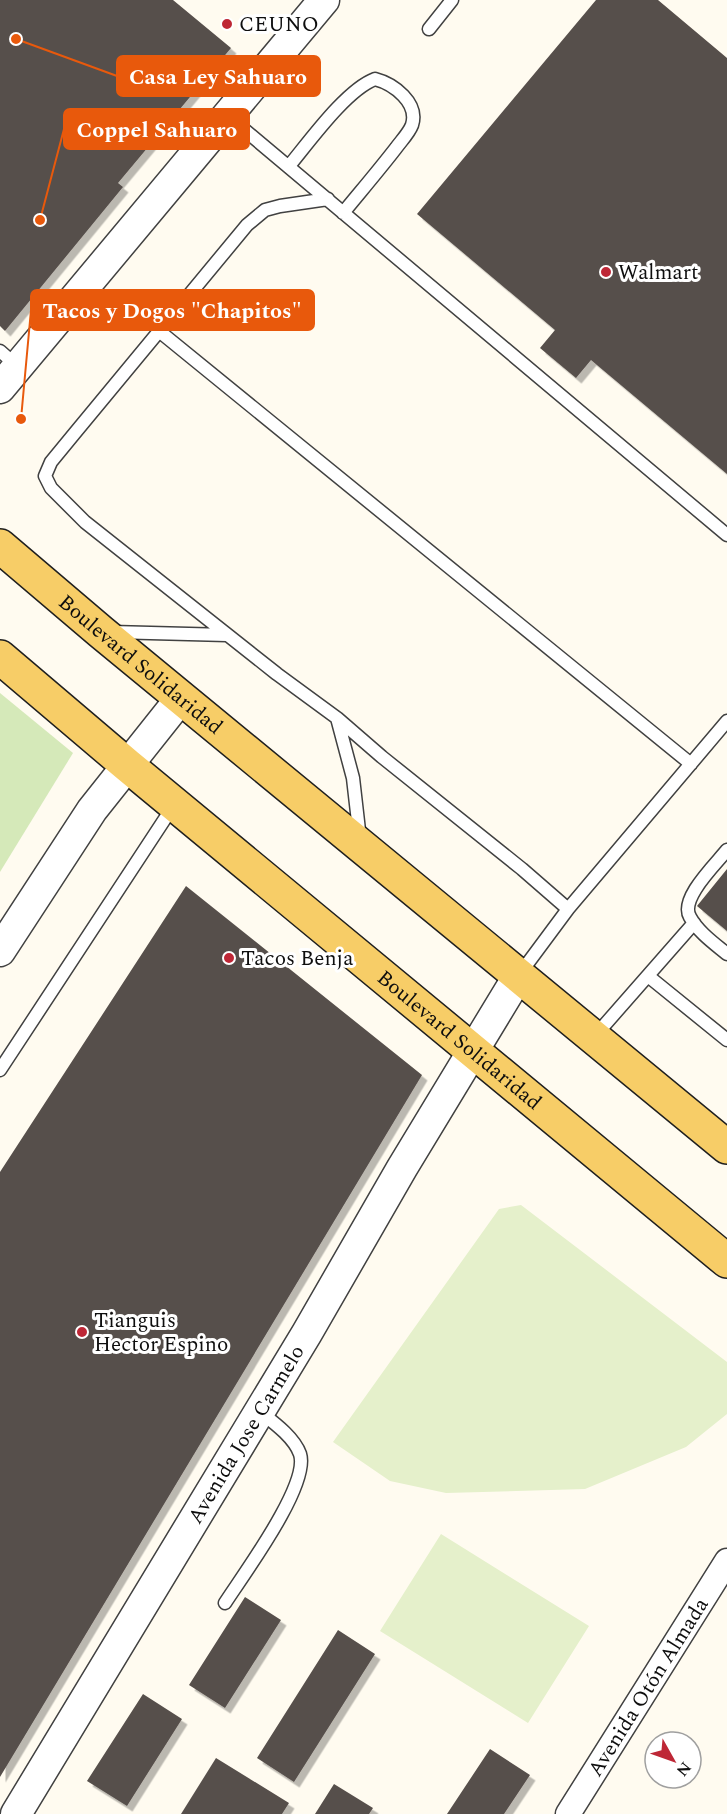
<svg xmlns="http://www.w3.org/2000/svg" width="727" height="1814" font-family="Spectral,serif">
	<defs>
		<filter id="shadow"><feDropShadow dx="5.5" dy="5.5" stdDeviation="0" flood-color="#0004"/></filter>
	</defs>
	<rect width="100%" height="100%" fill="#fffbf0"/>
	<path fill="#d5e9b9" d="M 0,693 L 73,753 L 0,872 Z"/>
	<path fill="#e5f0cb" d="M 521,1205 L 727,1362 L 727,1414 L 686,1447 L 585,1489 L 446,1493 L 390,1481 L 333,1442 L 499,1209 Z
		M 441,1534 L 589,1626 L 528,1723 L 380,1631 Z"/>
	<path fill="#574f4b" filter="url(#shadow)" d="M 0,0 L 173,0 L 231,48 L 118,183 L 123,187 L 5,331 L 0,326 Z
		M 596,0 L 658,0 L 727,58 L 727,474 L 591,360 L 576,378 L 540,348 L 555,330 L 417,214 Z
		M 727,869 L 727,931 L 697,906 Z
		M 186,886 L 422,1075 L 0,1777 L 0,1172 Z
		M 245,1597 L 281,1620 L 225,1708 L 189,1685 Z
		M 338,1630 L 375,1654 L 294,1782 L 257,1758 Z
		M 143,1694 L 182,1719 L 127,1806 L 87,1781 Z
		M 490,1749 L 530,1775 L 504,1814 L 447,1814 Z
		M 216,1758 L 289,1803 L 282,1814 L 181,1814 Z
		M 334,1784 L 373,1808 L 369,1814 L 315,1814 Z"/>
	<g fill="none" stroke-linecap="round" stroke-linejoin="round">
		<g stroke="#414141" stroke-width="15">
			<path id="service" d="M 429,29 L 452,0
				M 228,116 L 727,535
				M 289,166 C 309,142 346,90 375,79 C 394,84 419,103 412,125 C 409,133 401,141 396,148 C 379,170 361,191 343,213
				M 328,199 L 280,206 L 265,210 L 247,225 L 74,434 L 51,462 L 45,476 L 51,488 L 85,522 L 277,674 L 337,718 L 382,757 L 522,869 L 568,909
				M 159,331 L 691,764
				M 0,351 L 18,367
				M 112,632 L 227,635
				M 337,718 L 353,778 L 360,839
				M 727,850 C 716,864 679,899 690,917 C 698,932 715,944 727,954
				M 519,975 L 568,909 L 727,721
				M 648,976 L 727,1040
				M 594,1037 L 694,923
				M 0,1070 L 174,805
				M 225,1603 C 243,1575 310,1485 300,1454 C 294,1437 273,1422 259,1411"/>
		</g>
		<g stroke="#414141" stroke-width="27">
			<g id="minor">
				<path id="s1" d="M 568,1814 L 727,1561"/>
			</g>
		</g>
		<g stroke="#414141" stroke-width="33">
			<g id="tertiary">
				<path d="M 0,388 L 324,0"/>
				<path d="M 0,951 L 92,810 L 181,698"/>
				<path id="s2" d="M 16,1814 L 307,1333 L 402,1168 L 519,975"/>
			</g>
		</g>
		<g stroke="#1f1f1f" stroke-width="36">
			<g id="primary">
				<path id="s3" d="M 0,546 L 101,632 L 727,1147"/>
				<path id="s4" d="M 0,657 L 127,765 L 727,1261"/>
			</g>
		</g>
		<use href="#service" stroke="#fff" stroke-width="12"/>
		<use href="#minor" stroke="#fff" stroke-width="24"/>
		<use href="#tertiary" stroke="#fff" stroke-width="30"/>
		<use href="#primary" stroke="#f7cd67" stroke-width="33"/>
	</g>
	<g fill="#be2736" stroke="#fff" stroke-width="2">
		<circle cx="227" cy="24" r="6"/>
		<circle cx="606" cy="272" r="6"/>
		<circle cx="229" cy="958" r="6"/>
		<circle cx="82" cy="1332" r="6"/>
	</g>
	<g text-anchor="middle" stroke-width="6" stroke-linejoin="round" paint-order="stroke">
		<g font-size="21" fill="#0e0e0e" stroke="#fff" text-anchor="start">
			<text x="239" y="31">CEUNO</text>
			<text x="618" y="279">Walmart</text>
			<text x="241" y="965">Tacos Benja</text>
			<text x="94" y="1327">Tianguis<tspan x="94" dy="24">Hector Espino</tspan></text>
		</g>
		<g font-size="21" fill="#0e0e0e" stroke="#fff">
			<text dy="7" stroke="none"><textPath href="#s3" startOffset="184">Boulevard Solidaridad</textPath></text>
			<text dy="7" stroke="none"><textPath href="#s4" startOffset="598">Boulevard Solidaridad</textPath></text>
			<text dy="7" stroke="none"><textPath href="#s2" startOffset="444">Avenida Jose Carmelo</textPath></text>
			<text dy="7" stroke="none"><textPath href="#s1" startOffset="150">Avenida Otón Almada</textPath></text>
		</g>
	</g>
	<path fill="none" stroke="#e8590c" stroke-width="2" d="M16 39L117 76M40 220L64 129M21 419L31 310"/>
	<g fill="#e8590c" stroke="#fff" stroke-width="2">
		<circle cx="16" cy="39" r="6"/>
		<circle cx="40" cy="220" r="6"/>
		<circle cx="21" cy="419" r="6"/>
	</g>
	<g fill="#e8590c" stroke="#e8590c" stroke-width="2">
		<rect x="117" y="56" width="203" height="40" rx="6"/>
		<rect x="64" y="109" width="185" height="40" rx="6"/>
		<rect x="31" y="290" width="283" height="40" rx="6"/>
	</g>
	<g font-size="22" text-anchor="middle" font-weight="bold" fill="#fff">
		<text x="218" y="84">Casa Ley Sahuaro</text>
		<text x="157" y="137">Coppel Sahuaro</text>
		<text x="172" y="318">Tacos y Dogos "Chapitos"</text>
	</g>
	<g transform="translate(673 1760) rotate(130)"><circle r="28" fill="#ffffff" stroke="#9f9f9f" stroke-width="1.5"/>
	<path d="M0-4.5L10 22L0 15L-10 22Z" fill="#be2736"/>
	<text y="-9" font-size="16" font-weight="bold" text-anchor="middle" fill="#0e0e0e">N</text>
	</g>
</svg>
